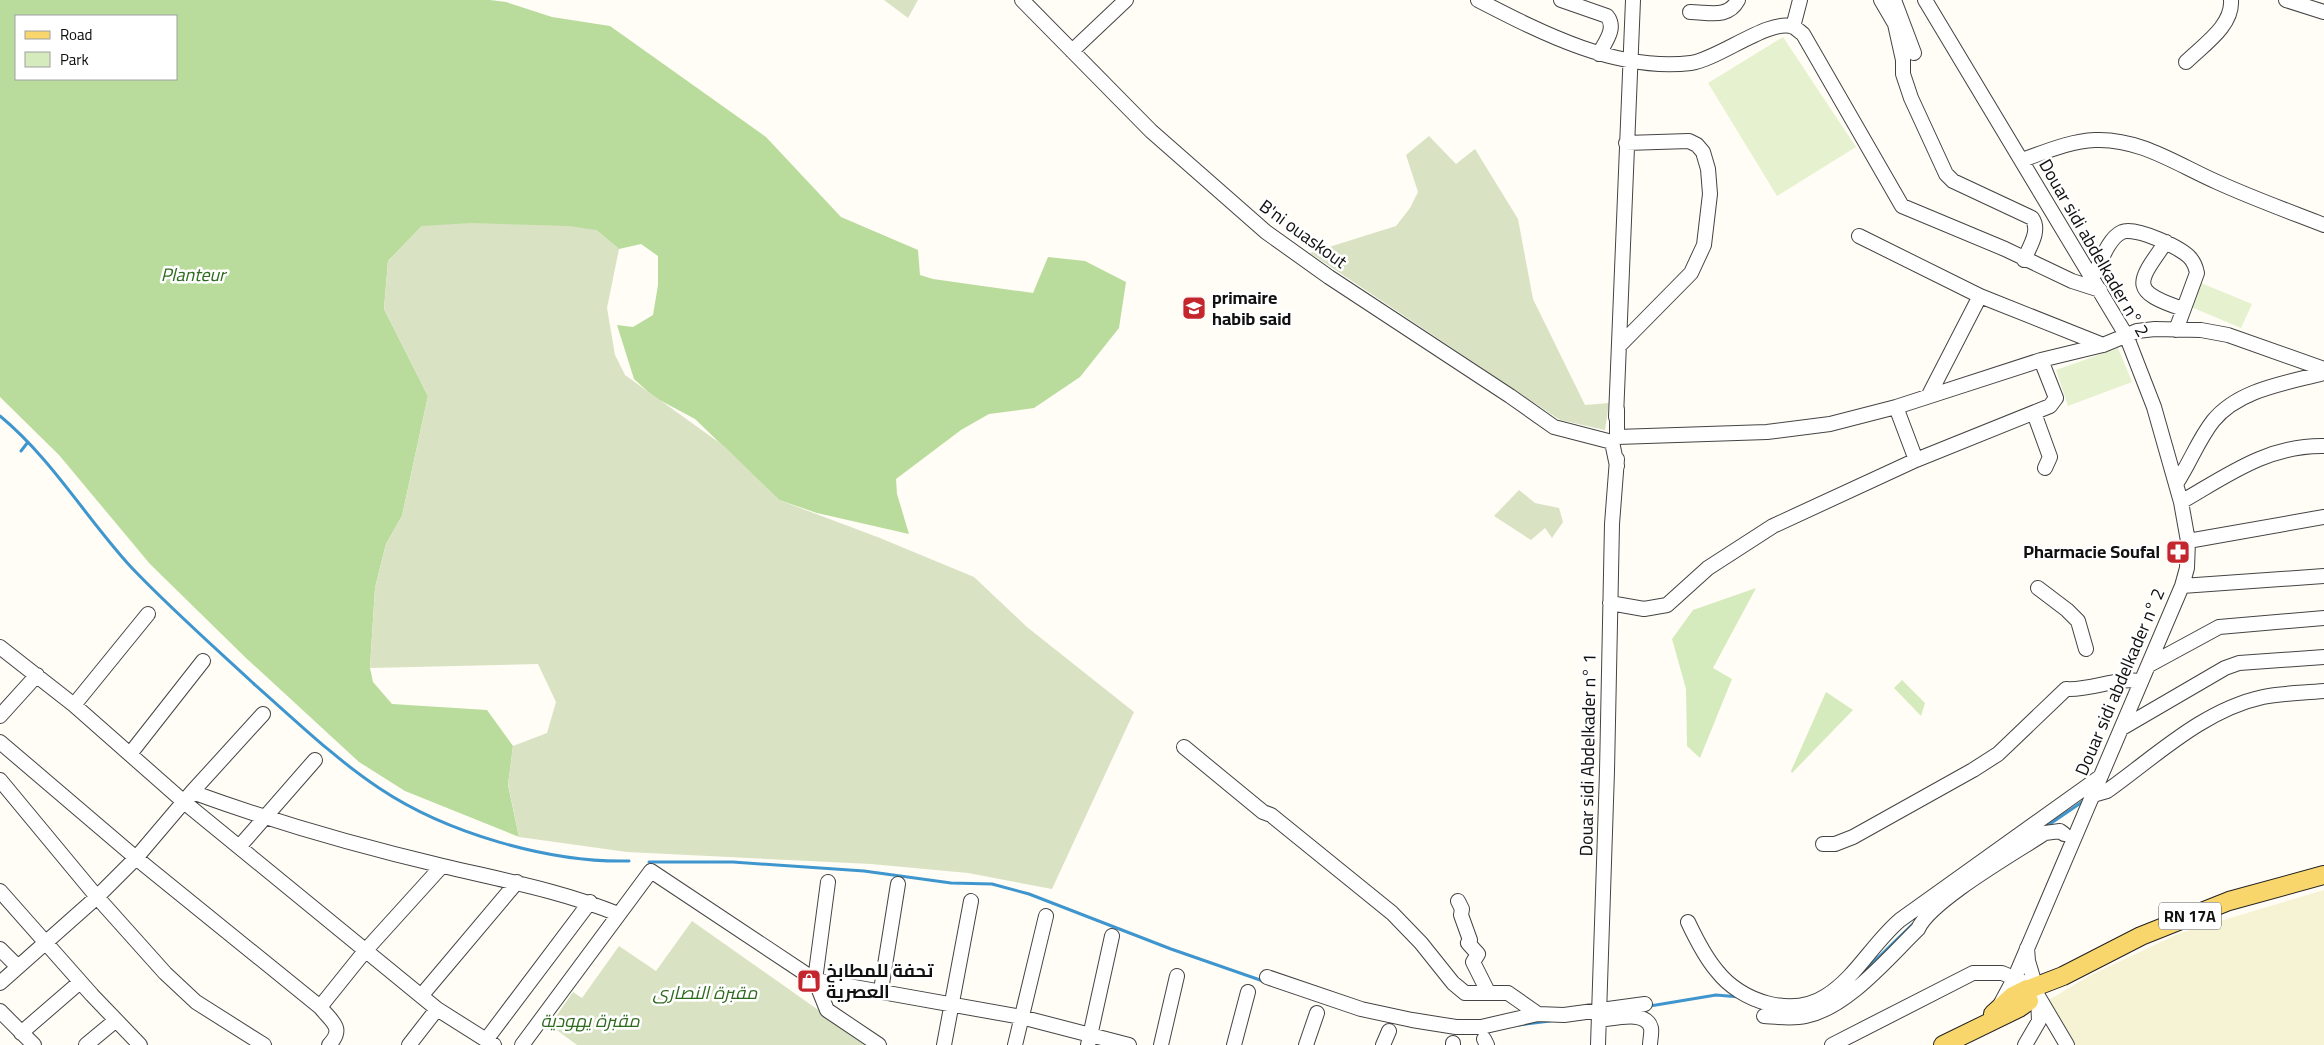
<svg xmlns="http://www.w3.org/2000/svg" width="2324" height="1045" font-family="Georgia,Cairo,serif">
	<rect width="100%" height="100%" fill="#fffdf5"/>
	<path fill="#f6f3d4" d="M 2324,890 L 2324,1045 L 2070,1045 L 2047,1001 L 2091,975 L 2180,933 Z"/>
	<path fill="#d5ebbd" d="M 1756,588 L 1713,668 L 1732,679 L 1700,758 L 1687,746 L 1686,689 L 1672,639 L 1693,610 Z
		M 1902,680 L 1925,703 L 1921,716 L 1894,688 Z
		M 1826,692 L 1853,710 L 1792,773 L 1791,771 Z"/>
	<path fill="#b9dc9c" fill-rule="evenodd" d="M 0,0 L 490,0 L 506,2 L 552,17 L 610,26 L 766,137 L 841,217 L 918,250 L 920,275 L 933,279 L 1033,293 L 1048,257 L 1085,261 L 1126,282 L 1119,328 L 1080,377 L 1034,408 L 989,414 L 961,430 L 896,479 L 897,494 L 909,534 L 817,513 L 779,500 L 695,419 L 654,397 L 634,379 L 617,325 L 633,327 L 653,315 L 658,285 L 658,256 L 641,244 L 619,249 L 596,230 L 422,226 L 388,261 L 384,309 L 428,396 L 402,516 L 386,544 L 375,588 L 370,668 L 373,682 L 392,704 L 487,710 L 513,746 L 508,785 L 519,837 L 405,791 L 359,762 L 246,658 L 150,564 L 59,455 L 0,397 ZM 16,16 L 176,16 L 176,79 L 16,79 Z"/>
	<path fill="#d9e3c4" d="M 884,0 L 918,0 L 908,18 Z
		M 1429,136 L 1456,164 L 1475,149 L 1518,219 L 1533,299 L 1585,405 L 1609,403 L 1605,430 L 1560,420 L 1310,253 L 1396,226 L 1410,208 L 1418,192 L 1406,155 Z
		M 471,223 L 569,226 L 596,230 L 619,249 L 607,308 L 615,355 L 625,375 L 724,446 L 779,500 L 880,538 L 974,577 L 1027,627 L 1134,712 L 1052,889 L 968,873 L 871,864 L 627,852 L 519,837 L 508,784 L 513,746 L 547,733 L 556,702 L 538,664 L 370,668 L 375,588 L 386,544 L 402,516 L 428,396 L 384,309 L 388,261 L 422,226 Z
		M 1519,490 L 1535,503 L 1559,508 L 1563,522 L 1552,538 L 1545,528 L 1531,540 L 1494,516 Z
		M 692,921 L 868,1045 L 577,1045 L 550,1025 L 573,992 L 582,998 L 619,946 L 656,971 Z"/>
	<path fill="#e6f2cf" d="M 1783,37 L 1856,147 L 1777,196 L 1708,83 Z
		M 2201,283 L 2252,304 L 2241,328 L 2191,307 Z
		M 2118,348 L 2132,382 L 2068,406 L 2056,370 Z"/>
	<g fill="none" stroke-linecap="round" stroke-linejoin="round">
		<path stroke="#3f96cf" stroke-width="3" d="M 0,416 C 52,459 86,518 131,567 C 170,608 212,645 253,683 C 294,719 334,758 379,788 C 446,833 549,863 629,861
			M 21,451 L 28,442
			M 2044,828 L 2085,800
			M 649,862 L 733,862 L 864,871 L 951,883 L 992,884 L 1029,894 L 1171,949 L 1263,981
			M 1852,983 L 1916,921
			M 1650,1006 L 1716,995 L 1740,997
			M 1519,1025 L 1550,1021"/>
		<g stroke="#444" stroke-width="16">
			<path id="minor" d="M 1022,0 L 1151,131 L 1266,232 L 1329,277 L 1510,396 L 1554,427 L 1612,442 L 1617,466
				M 1478,0 C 1542,33 1617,72 1691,63 C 1719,59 1771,17 1794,27 C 1797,29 1800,32 1803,34 L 1902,206 L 2005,249 L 2072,281 L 2100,290
				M 1561,0 L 1607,16 C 1617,28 1605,42 1599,54
				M 1881,0 L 1895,24 L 1903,60 L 1903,74 L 1911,98 L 1946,174 L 1953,181 L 2032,218 C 2041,231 2029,247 2024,260
				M 1894,0 L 1914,53
				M 1925,0 L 2126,335 L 2154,407 L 2181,502 L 2188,541 L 2187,568 L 2182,586 L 2015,977 L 2000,1005
				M 2286,0 L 2324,12
				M 1690,12 C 1709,12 1728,19 1738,0
				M 1793,27 L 1800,0
				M 1072,51 L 1126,0
				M 2186,62 C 2203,45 2233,26 2231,0
				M 2022,160 C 2045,152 2070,141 2095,140 C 2140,138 2178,165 2217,182 C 2252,198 2288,211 2324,225
				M 1859,236 L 1980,296 L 2103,345
				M 2166,242 C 2137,283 2129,291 2183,309
				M 2093,277 C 2100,264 2108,238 2122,232 C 2135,226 2183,248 2191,259 C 2195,264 2196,268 2197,273 L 2176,330
				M 1619,346 L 1691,273 L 1704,245 L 1710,194 L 1708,169 L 1703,152 L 1697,145 L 1689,141 L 1626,143
				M 1929,395 L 1980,296
				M 1896,407 L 1916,460
				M 1617,409 L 1617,437 L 1767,432 L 1830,424 L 1896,407 L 2041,360 L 2103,345 L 2137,331 L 2155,329 L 2201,330 L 2228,335 L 2324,369
				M 2034,413 L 2050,457 L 2045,468
				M 1616,417 L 1633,0
				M 2176,484 C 2190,463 2198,440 2213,421 C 2239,389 2287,383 2324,373
				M 2181,502 C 2228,475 2268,445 2324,446
				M 2188,541 L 2324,517
				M 2182,586 L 2324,576
				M 2038,588 L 2067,610 L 2078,621 L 2086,649
				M 1610,603 L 1644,609 L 1667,605 L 1708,568 L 1773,526 L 1916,460 L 2050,406 L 2056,398 L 2041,360
				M 0,647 L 74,705 L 184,802 L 437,1009 L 494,1045
				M 2149,665 L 2219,627 L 2324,618
				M 74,705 L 148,614
				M 0,716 L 37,675
				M 2122,728 L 2225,668 L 2239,663 L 2324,657
				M 0,742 L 136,858 L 320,1007 C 332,1022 345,1028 329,1045
				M 1184,747 L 1263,812 L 1271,815 L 1392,913 L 1421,943 L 1453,983 L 1465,993 L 1508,993 L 1538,1014
				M 130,754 L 203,661
				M 0,780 L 97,897 L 165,973 L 196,1002 L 264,1045
				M 192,792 C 274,822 358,846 443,866 C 502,880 562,891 618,914
				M 2093,795 L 2107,791 C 2155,757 2203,710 2263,697 C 2282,693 2304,693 2324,691
				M 1823,844 L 1835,844 L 1853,837 L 1973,770 L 1998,754 L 2066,689 C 2091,691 2122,675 2141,682
				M 239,847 L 315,760
				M 828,882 L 815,980 L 827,1010 L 879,1045
				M 0,891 L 92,995 L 140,1045
				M 1458,901 L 1462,909 L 1461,915 L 1470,940 L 1468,943 L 1478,954 L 1473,962 L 1488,992
				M 1688,922 C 1696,939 1705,957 1717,971 C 1741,1002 1792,1018 1826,996 C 1856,977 1873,943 1900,920 L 2100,777
				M 2027,948 L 2028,961 L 2037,991
				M 0,949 L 18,967
				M 1267,977 L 1361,1009 L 1412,1020 L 1456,1027 L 1481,1027 L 1538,1014 L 1564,1015 L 1645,1004
				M 0,983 L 97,897 L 136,858 L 192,792 L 263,714
				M 881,990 L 898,884
				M 421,996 L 517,882
				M 2038,996 L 2067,1045
				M 320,1007 L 365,951 L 442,866
				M 0,1011 L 34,1045
				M 1764,1016 C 1778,1017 1792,1019 1806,1016 C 1848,1007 1888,958 1918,929 C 1930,901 2016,852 2045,833 L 2060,831 L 2064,834
				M 1599,1020 C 1613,1019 1646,1009 1651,1028 C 1652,1033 1650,1040 1650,1045
				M 21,1033 L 80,982
				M 1484,1039 L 1487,1045
				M 486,1040 L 590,902
				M 86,1045 L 116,1020
				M 409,1045 L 437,1009
				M 522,1045 L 651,871 L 815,980 L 1021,1017 L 1129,1045
				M 944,1045 L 971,901
				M 1015,1045 L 1046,916
				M 1088,1045 L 1112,936
				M 1161,1045 L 1177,976
				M 1234,1045 L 1248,992
				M 1306,1045 L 1317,1013
				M 1383,1045 L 1389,1031
				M 1453,1045 L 1453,1043
				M 1598,1045 L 1607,771 L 1612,524 L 1617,459
				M 1832,1045 L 1973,973 L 2002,973 L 2021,981
				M 2025,1045 L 2039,1021 L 2038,998"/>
		</g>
		<g stroke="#222" stroke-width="20">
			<path id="major" d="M 2032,988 L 2063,976 L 2141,936 L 2229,901 L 2324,875
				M 1993,1014 L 2013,996 L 2027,989
				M 1943,1045 L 2019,1008 L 2029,1001"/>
		</g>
		<use href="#minor" stroke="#fff" stroke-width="14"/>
		<use href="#major" stroke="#f9d66b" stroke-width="18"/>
	</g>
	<defs>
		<g id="school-square" transform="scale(1.25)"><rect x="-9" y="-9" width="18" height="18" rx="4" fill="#c4262e" stroke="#fff"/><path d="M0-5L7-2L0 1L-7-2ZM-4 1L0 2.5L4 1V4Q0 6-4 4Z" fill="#fff"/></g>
		<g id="pharmacy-square" transform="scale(1.25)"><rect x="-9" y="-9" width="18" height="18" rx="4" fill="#c4262e" stroke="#fff"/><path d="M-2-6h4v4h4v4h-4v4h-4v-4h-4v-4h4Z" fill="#fff"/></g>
		<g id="shop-square" transform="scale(1.25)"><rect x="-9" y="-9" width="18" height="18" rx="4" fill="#c4262e" stroke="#fff"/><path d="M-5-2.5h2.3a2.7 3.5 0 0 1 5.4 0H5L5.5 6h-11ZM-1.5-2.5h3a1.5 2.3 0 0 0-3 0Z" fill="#fff"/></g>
	</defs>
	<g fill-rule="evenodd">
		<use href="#school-square" x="1194" y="308"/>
		<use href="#pharmacy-square" x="2178" y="552"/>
		<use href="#shop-square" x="809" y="981"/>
	</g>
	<g text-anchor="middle" stroke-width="5" stroke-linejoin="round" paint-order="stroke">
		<rect fill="#fff" stroke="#585858" stroke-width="1" x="2159" y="902.5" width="62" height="27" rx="4"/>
		<g font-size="16" font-weight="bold" fill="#111">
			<text x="2190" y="922">RN 17A</text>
		</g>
		<g font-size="18" fill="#111" stroke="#fff">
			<text transform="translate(1303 234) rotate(36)" y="6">B'ni ouaskout</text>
			<text transform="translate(2094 248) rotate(60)" y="6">Douar sidi abdelkader n° 2</text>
			<text transform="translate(2120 682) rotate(-67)" y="6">Douar sidi abdelkader n° 2</text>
			<text transform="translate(1588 755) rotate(-89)" y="6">Douar sidi Abdelkader n° 1</text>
		</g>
		<g font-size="18" font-style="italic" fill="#2f6b1f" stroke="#fff">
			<text x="193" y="281">Planteur</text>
			<text x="705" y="999">مقبرة النصارى</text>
			<text x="590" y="1027">مقبرة يهودية</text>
		</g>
		<g font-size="18" font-weight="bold" fill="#111" stroke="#fff" text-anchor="start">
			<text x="1212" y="304">primaire<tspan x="1212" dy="21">habib said</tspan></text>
			<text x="2160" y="558" text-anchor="end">Pharmacie Soufal</text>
			<text x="826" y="977">تحفة للمطابخ<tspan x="826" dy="21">العصرية</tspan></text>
		</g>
	</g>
	<rect x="15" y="15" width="162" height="65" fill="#ffffff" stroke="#a0a0a0"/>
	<rect x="25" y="31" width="25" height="8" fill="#f9d66b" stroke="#a0a0a0"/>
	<text x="60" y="40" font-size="15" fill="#111111">Road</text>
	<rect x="25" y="52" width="25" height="15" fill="#d5ebbd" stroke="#a0a0a0"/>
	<text x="60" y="65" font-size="15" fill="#111111">Park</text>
</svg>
